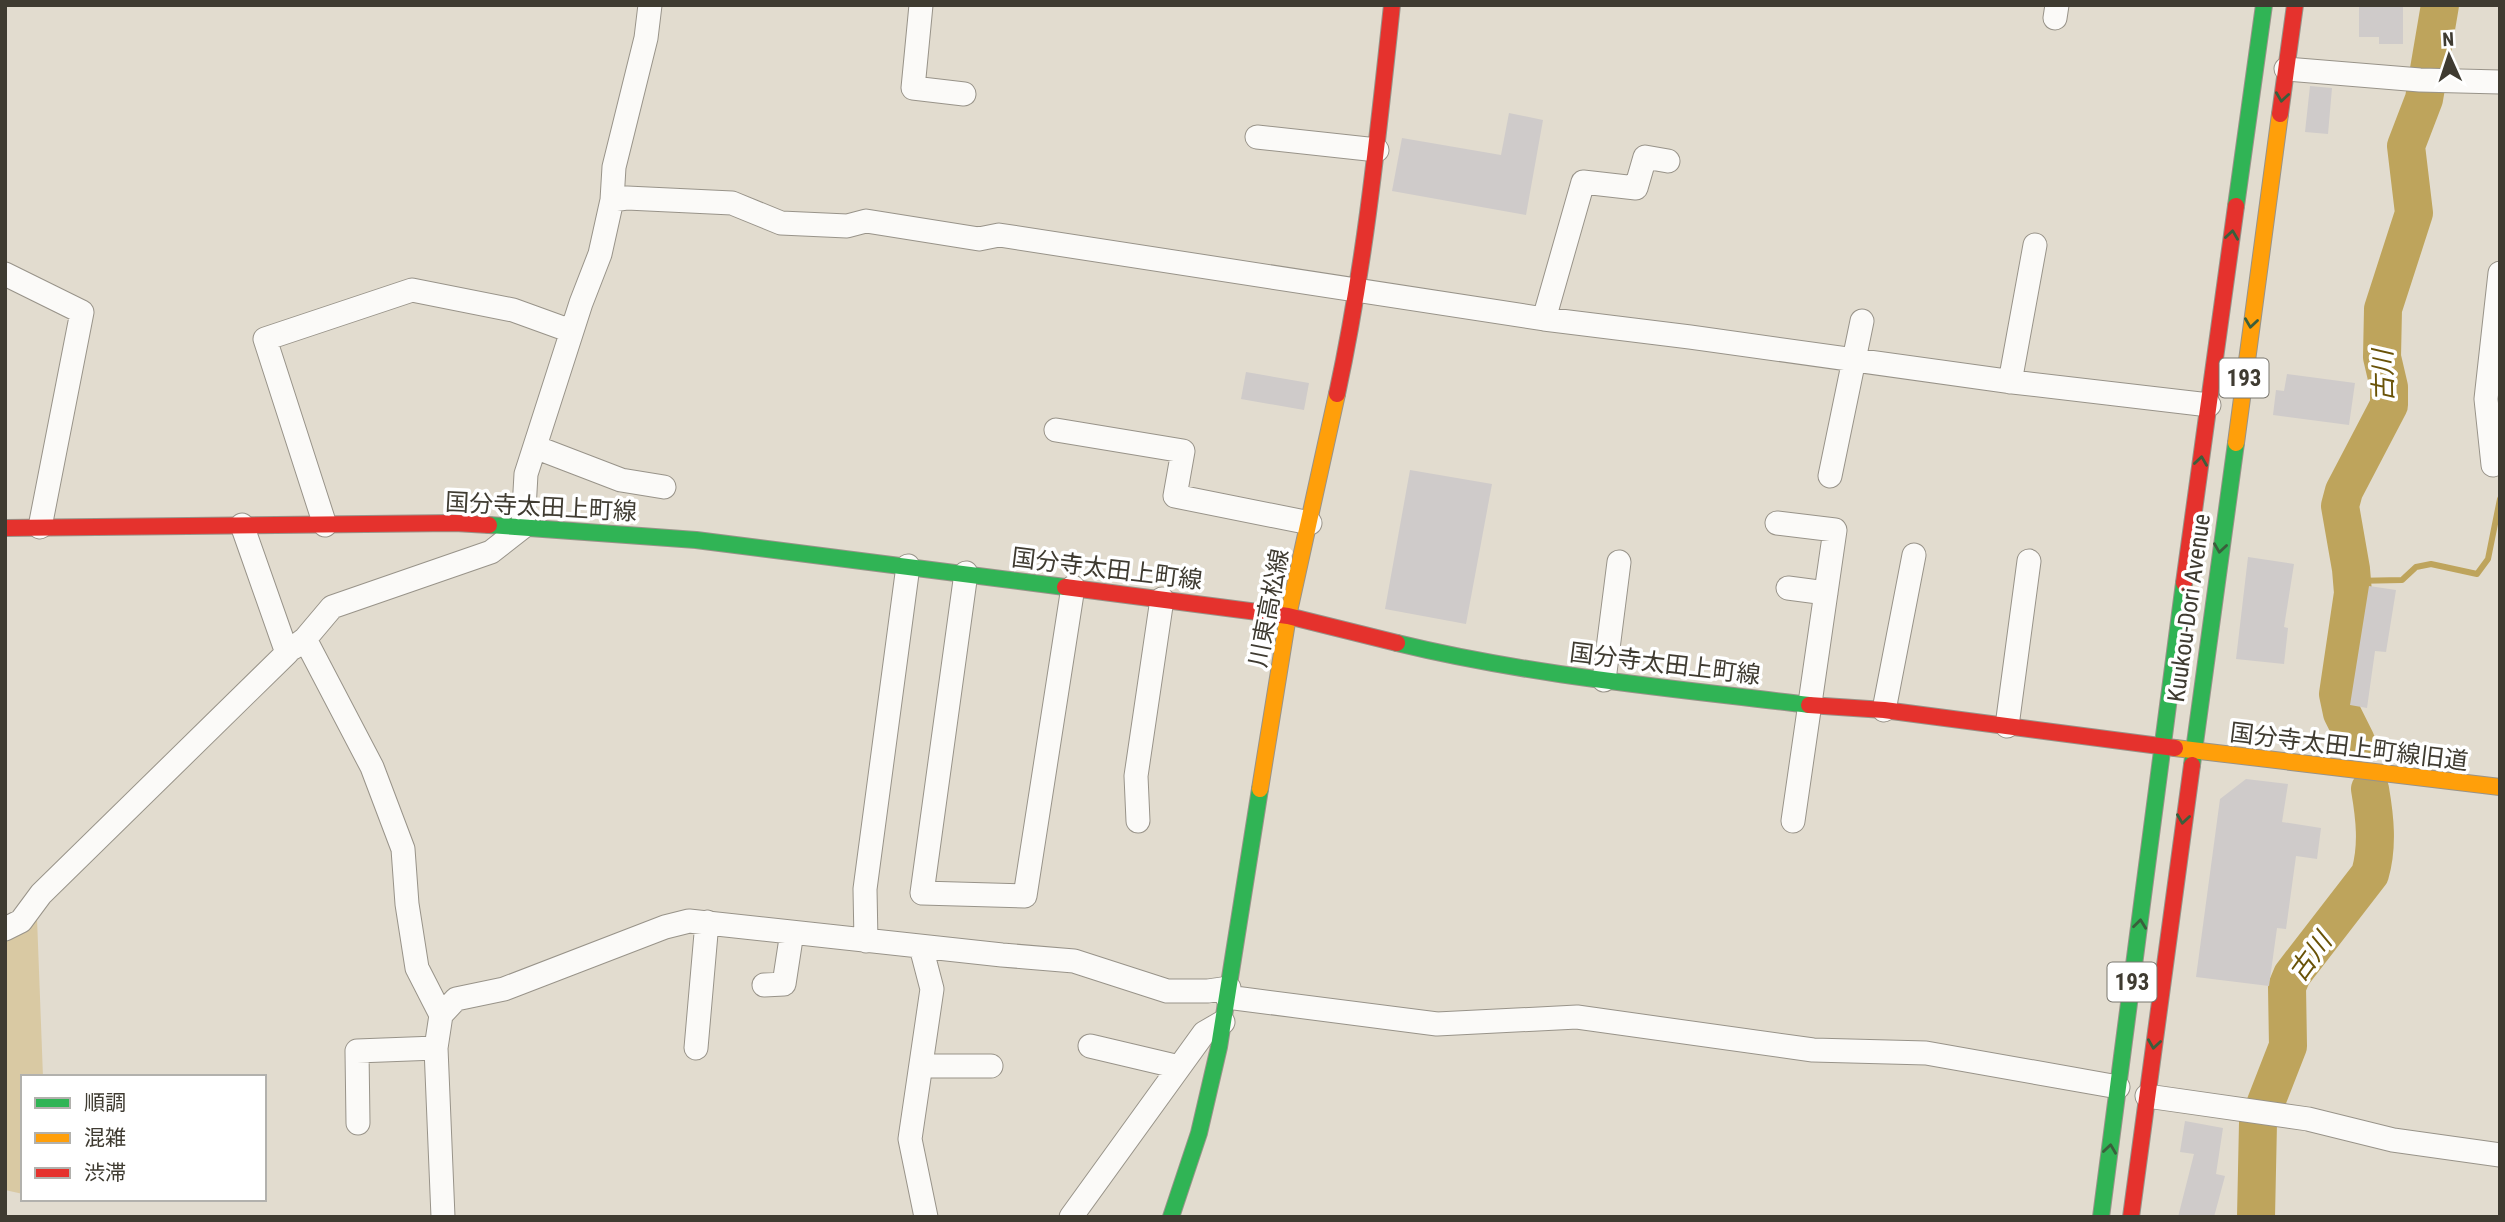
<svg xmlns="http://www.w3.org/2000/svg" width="2505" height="1222" font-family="'Roboto Condensed','Noto Sans JP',sans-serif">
	<rect width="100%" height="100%" fill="#e2dccf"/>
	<path fill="#d9c9a3" d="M 37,918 L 43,1077 L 23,1077 L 23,1194 L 5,1190 L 5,934 Z"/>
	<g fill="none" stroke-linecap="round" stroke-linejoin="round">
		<path stroke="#bea45c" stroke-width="6" d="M 2353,581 L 2402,580 L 2416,567 L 2431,564 L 2477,574 L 2488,559 L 2500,499"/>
		<path stroke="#bea45c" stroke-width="38" d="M 2356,741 L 2342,713 L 2338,694 L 2353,593 L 2351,569 L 2340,506 L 2344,491 L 2389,405 L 2389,387 L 2382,357 L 2383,309 L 2414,213 L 2406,146 L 2424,99 L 2440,5
			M 2256,1217 L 2258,1123 L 2288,1046 L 2287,987 L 2292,975 L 2370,874 C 2378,846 2375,818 2370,789"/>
	</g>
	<path fill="#cfcbca" d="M 2359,5 L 2403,5 L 2403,44 L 2379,44 L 2379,37 L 2359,37 Z
		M 2310,86 L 2332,88 L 2328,134 L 2305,132 Z
		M 1509,113 L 1543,120 L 1526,215 L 1392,191 L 1402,138 L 1501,155 Z
		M 1246,372 L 1309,383 L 1304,410 L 1241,399 Z
		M 2287,374 L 2355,383 L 2349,425 L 2273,415 L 2276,390 L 2284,391 Z
		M 1410,470 L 1492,484 L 1466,624 L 1385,609 Z
		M 2248,557 L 2294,564 L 2284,627 L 2288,628 L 2284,664 L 2236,659 Z
		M 2369,586 L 2396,590 L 2386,652 L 2375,651 L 2367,708 L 2350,705 Z
		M 2246,779 L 2288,784 L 2282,822 L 2321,828 L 2317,859 L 2296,856 L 2286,929 L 2277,928 L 2269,986 L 2196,977 L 2220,799 Z
		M 2185,1121 L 2223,1128 L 2216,1174 L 2225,1176 L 2214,1217 L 2178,1217 L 2194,1154 L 2180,1152 Z"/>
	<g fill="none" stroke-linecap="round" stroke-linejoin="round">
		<g stroke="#989389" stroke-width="25">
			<path id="street" d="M 921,5 L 913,88 L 964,94
				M 2055,18 L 2057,5
				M 2286,69 L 2420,80 L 2500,82
				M 1257,137 L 1377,150
				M 612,200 L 627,198 L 732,203 L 781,223 L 847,226 L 866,221 L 979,239 L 999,235 L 1544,319 L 1690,337 L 2013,382 L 2209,405
				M 5,274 L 82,312 L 40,527
				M 1544,319 L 1583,182 L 1636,188 L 1645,157 L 1668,161
				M 2010,382 L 2035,245
				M 1056,430 L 1183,451 L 1175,496 L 1310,523
				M 535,447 L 621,480 L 664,487
				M 2493,465 L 2486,399 L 2500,273
				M 1830,476 L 1862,321
				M 1777,523 L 1835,530 L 1793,821
				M 325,525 L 265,339 L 412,290 L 513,310 L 571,331
				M 966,573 L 922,893 L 1025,896 L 1073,587
				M 1788,588 L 1826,593
				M 305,639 L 332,607 L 491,552 L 523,527 L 526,474 L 581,303 L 600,254 L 612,200 L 614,167 L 646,38 L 650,5
				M 293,648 L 305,639 L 372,767 L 403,849 L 407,904 L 417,968 L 441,1015
				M 1604,680 L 1619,562
				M 1884,710 L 1914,555
				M 2007,726 L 2029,561
				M 1138,821 L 1136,776 L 1162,599
				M 5,929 L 21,921 L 41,894 L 287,653 L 242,525
				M 866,941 L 865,889 L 908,566
				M 921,947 L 932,989 L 910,1139 L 926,1217
				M 764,985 L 784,984 L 792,932
				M 1227,997 L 1437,1024 L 1577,1017 L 1813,1050 L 1926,1053 L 2118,1087
				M 1090,1046 L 1179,1067
				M 696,1048 L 707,922
				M 922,1066 L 991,1066
				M 2147,1096 L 2308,1119 L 2393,1140 L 2500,1155
				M 358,1123 L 357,1051 L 436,1048
				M 443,1217 L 436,1048 L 441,1015 L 456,999 L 504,989 L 665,927 L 689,921 L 1002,955 L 1074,961 L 1167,991 L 1208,991 L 1229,988
				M 1071,1217 L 1204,1033 L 1223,1022"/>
		</g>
		<g stroke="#989389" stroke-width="18">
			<path id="fast" d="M 2236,206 L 2264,5
				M 489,525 L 696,540 L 1065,587
				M 1397,643 C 1532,676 1672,688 1809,705
				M 2192,765 L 2236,443
				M 1171,1217 L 1199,1133 L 1219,1047 L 1260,789
				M 2101,1217 L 2184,583"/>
		</g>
		<g stroke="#989389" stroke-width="18">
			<path id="slow" d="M 2236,443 L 2280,114
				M 2175,748 L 2500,787
				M 1260,789 L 1288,616 L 1337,394"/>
		</g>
		<g stroke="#989389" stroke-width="18">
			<path id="jam" d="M 2280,114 L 2295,5
				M 1337,394 C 1365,265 1378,135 1392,5
				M 5,528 L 455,523 L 489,525
				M 2184,583 L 2236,206
				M 1065,587 L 1288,616 L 1397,643
				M 1809,705 L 1884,710 L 2175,748
				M 2131,1217 L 2192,765"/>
		</g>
		<use href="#street" stroke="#fbfaf8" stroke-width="23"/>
		<use href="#fast" stroke="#30b455" stroke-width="16"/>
		<use href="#slow" stroke="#ff9f0a" stroke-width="16"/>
		<use href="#jam" stroke="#e5322d" stroke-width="16"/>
	</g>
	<defs><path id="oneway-chevron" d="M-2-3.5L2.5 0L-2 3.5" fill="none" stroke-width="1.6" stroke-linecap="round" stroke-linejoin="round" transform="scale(1.75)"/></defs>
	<g stroke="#3a5f3c">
		<use href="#oneway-chevron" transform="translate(2282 97) rotate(98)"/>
		<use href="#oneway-chevron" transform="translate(2232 235) rotate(-82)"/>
		<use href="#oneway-chevron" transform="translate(2251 323) rotate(98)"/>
		<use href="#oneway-chevron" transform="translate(2201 461) rotate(-82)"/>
		<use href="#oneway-chevron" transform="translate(2220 548) rotate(98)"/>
		<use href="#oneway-chevron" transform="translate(2183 819) rotate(98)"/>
		<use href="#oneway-chevron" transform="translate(2140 924) rotate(-83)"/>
		<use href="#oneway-chevron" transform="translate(2154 1044) rotate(98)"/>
		<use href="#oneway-chevron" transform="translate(2110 1149) rotate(-82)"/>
	</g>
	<g text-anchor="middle" stroke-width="7" stroke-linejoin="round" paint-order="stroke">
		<g fill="#fff" stroke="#79766f" stroke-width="2">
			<rect x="2219.5" y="358.5" width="49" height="39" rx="5"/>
			<rect x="2107.5" y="962.5" width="49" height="39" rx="5"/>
		</g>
		<g font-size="23" font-weight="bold" fill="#3f3b31">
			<text x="2244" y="386">193</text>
			<text x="2132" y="990">193</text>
		</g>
		<g font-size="24" fill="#3f3b31" stroke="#fff">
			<text transform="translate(541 507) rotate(3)" y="8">国分寺太田上町線</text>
			<text transform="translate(1107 569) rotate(7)" y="8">国分寺太田上町線</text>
			<text transform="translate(1269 608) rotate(-79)" y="8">川東高松線</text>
			<text transform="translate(2189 608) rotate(-82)" y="8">Kuukou-Dori Avenue</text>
			<text transform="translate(1665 664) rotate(7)" y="8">国分寺太田上町線</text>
			<text transform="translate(2349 747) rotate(7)" y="8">国分寺太田上町線旧道</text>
		</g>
		<g font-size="26" font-style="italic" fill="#695207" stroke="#fff">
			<text transform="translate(2383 376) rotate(-91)" y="9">古川</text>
			<text transform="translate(2310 957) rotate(-54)" y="9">古川</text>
		</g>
	</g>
	<rect width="2505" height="1222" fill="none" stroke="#3f3b31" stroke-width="14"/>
	<rect x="21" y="1075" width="245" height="126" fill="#ffffff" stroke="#b2b1ad" stroke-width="2"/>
	<rect x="35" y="1098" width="35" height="10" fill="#30b455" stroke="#b2b1ad" stroke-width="2"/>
	<text x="84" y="1110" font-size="21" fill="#3f3b31">順調</text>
	<rect x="35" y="1133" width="35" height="10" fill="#ff9f0a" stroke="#b2b1ad" stroke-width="2"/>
	<text x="84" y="1145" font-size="21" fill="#3f3b31">混雑</text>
	<rect x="35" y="1168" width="35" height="10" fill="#e5322d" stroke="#b2b1ad" stroke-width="2"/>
	<text x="84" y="1180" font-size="21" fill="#3f3b31">渋滞</text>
	<g transform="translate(2449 56) rotate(357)" stroke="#ffffff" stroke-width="5" paint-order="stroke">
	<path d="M0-5L12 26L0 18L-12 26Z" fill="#3f3b31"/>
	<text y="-10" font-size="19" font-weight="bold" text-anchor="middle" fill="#3f3b31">N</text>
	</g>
</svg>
